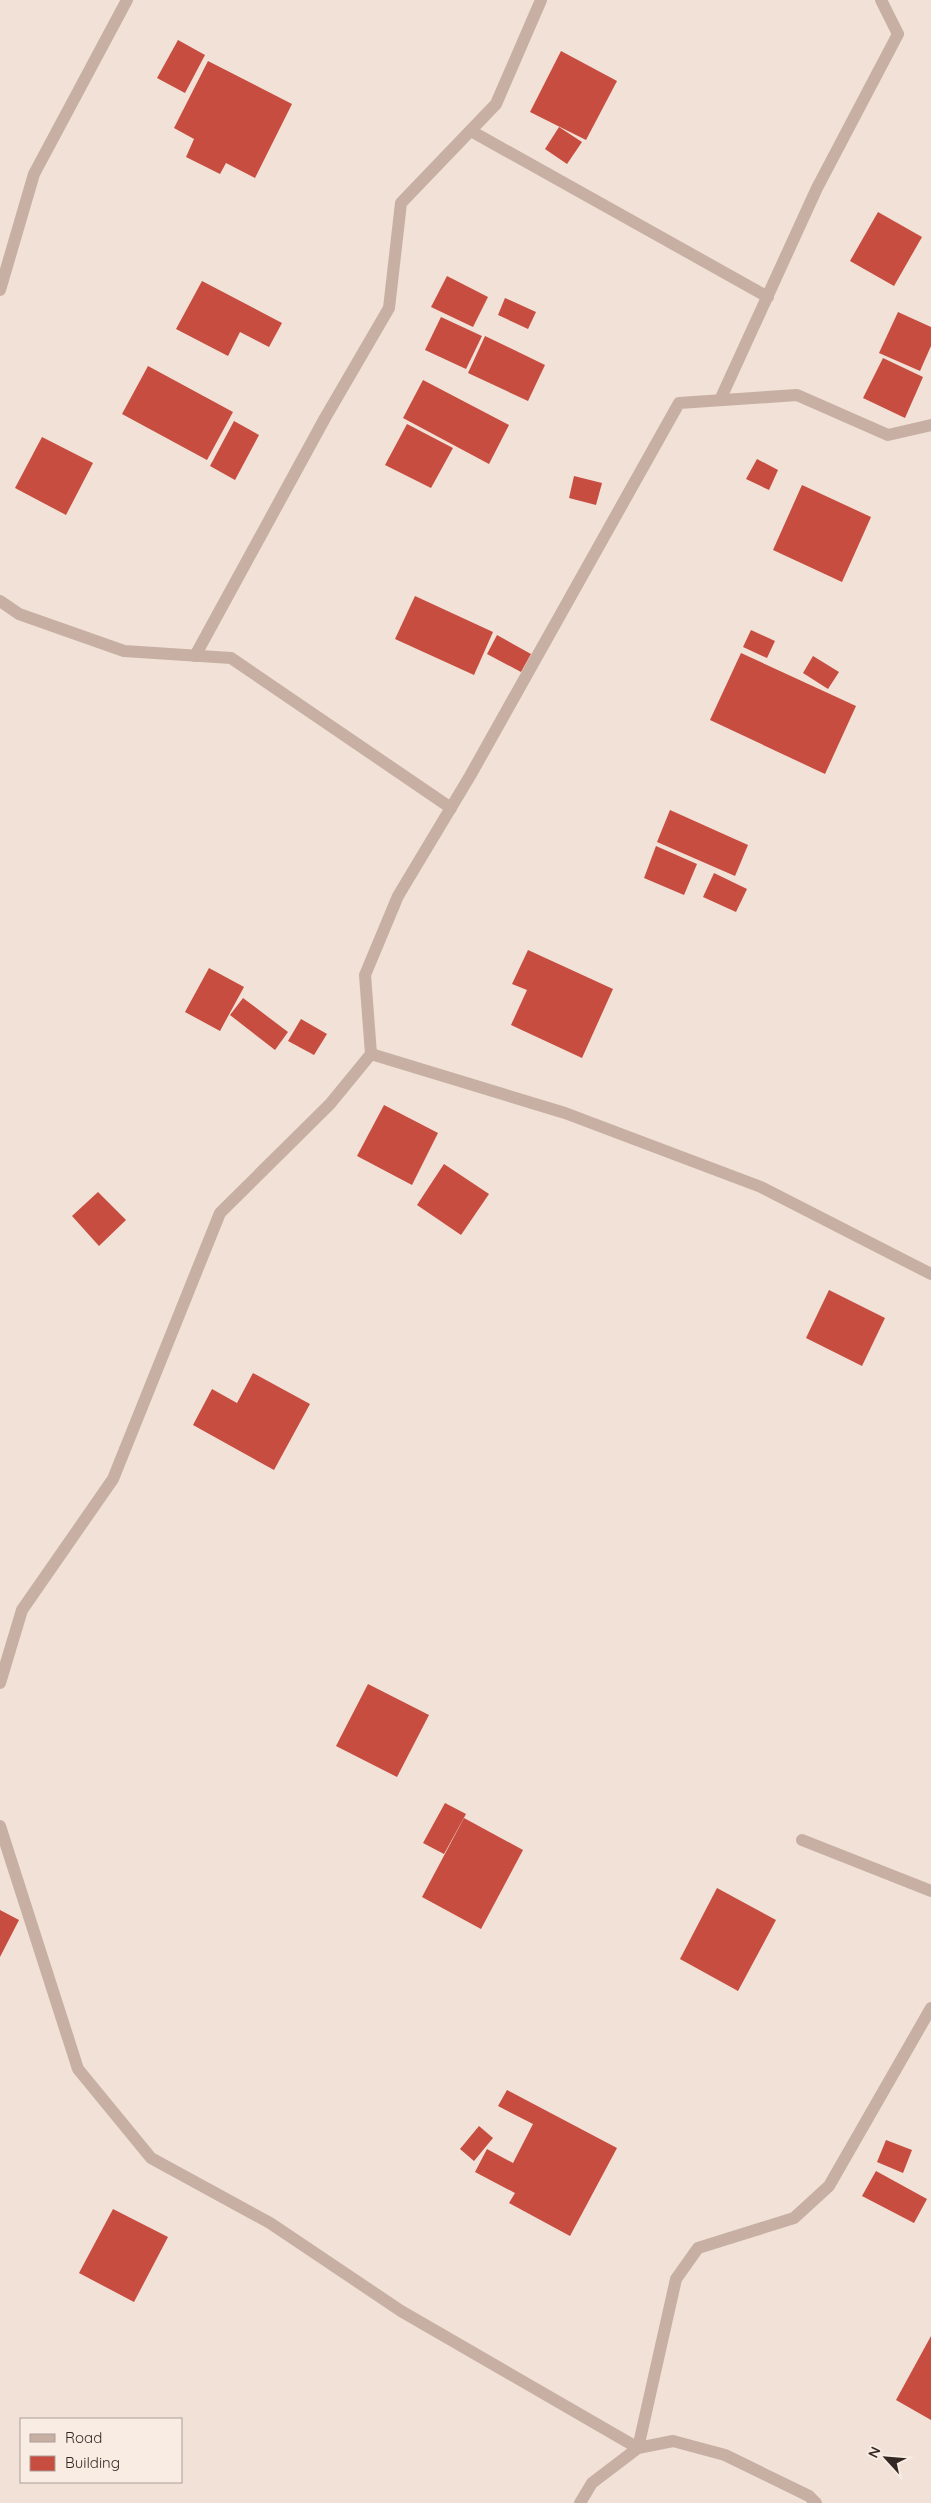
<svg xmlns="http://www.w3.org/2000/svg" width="931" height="2503" font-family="Quicksand,sans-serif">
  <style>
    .building { fill: #c64d40 }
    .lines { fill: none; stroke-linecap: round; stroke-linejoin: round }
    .minor { stroke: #c8afa4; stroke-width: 12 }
  </style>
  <rect width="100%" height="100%" fill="#f1e1d7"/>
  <g class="building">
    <polygon points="178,40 205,55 185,93 157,78"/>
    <polygon points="561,51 617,81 586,140 530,112"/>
    <polygon points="208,61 292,104 255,178 226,163 220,174 186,157 194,139 174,128"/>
    <polygon points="559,127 582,142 567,164 545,149"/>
    <polygon points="878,212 922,237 894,286 850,261"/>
    <polygon points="447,276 488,297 473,327 431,307"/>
    <polygon points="202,281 282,323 269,347 240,332 228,356 176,329"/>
    <polygon points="505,298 536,312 528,329 498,315"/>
    <polygon points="898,312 931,327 931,346 920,371 879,353"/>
    <polygon points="441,317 482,336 466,369 425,350"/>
    <polygon points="485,336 545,365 528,401 468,373"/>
    <polygon points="883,358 923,377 905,418 863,398"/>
    <polygon points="148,366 233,412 207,460 122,414"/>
    <polygon points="423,380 509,425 489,464 403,418"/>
    <polygon points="234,421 259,435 235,480 210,466"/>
    <polygon points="407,424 453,448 431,488 385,465"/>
    <polygon points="42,437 93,463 66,515 15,488"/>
    <polygon points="757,459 778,470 769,490 746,479"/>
    <polygon points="574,476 602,483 596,505 569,498"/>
    <polygon points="802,485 871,517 842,582 773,550"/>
    <polygon points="415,596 493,632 474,675 395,639"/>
    <polygon points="751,630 775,641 767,658 743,647"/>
    <polygon points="497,635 531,654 521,672 487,654"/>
    <polygon points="741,653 856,706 825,774 710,720"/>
    <polygon points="813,656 839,672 828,689 803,673"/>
    <polygon points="670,810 748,845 735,876 657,842"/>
    <polygon points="656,846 697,864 684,895 644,878"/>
    <polygon points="714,873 747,889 736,912 703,897"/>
    <polygon points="528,950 613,989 582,1058 511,1025 527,990 512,984"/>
    <polygon points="209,968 244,987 220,1031 185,1012"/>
    <polygon points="243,998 288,1032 275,1050 230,1015"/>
    <polygon points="301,1019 327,1034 314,1055 288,1041"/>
    <polygon points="384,1105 438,1133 412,1185 357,1156"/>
    <polygon points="444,1164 489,1194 461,1235 417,1205"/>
    <polygon points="98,1192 126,1220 99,1246 72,1216"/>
    <polygon points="829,1290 885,1318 862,1366 806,1338"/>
    <polygon points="253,1373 310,1404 274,1470 193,1425 212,1389 237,1403"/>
    <polygon points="368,1684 429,1715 397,1777 336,1746"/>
    <polygon points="445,1803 466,1814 444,1854 423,1843"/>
    <polygon points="464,1818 523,1850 481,1929 422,1897"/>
    <polygon points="717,1888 776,1920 738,1991 680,1959"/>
    <polygon points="0,1910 19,1920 0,1957"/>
    <polygon points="507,2090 617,2148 570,2236 509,2203 515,2193 475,2172 487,2149 513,2163 533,2124 498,2106"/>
    <polygon points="479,2126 493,2138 474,2161 460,2149"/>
    <polygon points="886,2140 912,2150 903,2173 877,2162"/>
    <polygon points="876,2171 927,2199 914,2223 862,2196"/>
    <polygon points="113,2209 168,2237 134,2302 79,2273"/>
    <polygon points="931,2336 931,2420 896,2400"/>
  </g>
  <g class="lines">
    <g class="minor">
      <polyline points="471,131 768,297"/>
      <polyline points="0,290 34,174 127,0"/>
      <polyline points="720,400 817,188 898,34 881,0"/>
      <polyline points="0,601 19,614 124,651 231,658 451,808"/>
      <polyline points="195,656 325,418 389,308 401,203 496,104 541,0"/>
      <polyline points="371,1054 565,1113 761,1187 931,1274"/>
      <polyline points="0,1683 22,1610 113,1479 220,1213 330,1104 371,1054 365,975 398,896 470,776 679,403 797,395 888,435 931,425"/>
      <polyline points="0,1826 78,2069 151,2158 270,2223 401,2311 638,2448 676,2279 698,2248 794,2218 829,2186 931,2008"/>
      <polyline points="802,1840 931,1891"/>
      <polyline points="580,2503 592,2483 638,2448 673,2441 725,2455 809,2496 816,2503"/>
    </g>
  </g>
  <rect x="20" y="2418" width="162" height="65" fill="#f9ece3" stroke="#aa9e97"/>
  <rect x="30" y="2434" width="25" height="8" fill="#c8afa4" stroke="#aa9e97"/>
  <text x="65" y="2443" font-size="15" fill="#342825">Road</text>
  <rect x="30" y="2456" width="25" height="15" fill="#c64d40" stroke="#aa9e97"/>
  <text x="65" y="2468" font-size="15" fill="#342825">Building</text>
  <g transform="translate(886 2458) rotate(296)" stroke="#f9ece3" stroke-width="4" paint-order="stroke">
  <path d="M0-4L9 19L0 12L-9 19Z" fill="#342825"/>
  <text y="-8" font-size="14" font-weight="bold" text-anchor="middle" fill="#342825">N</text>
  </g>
</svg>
